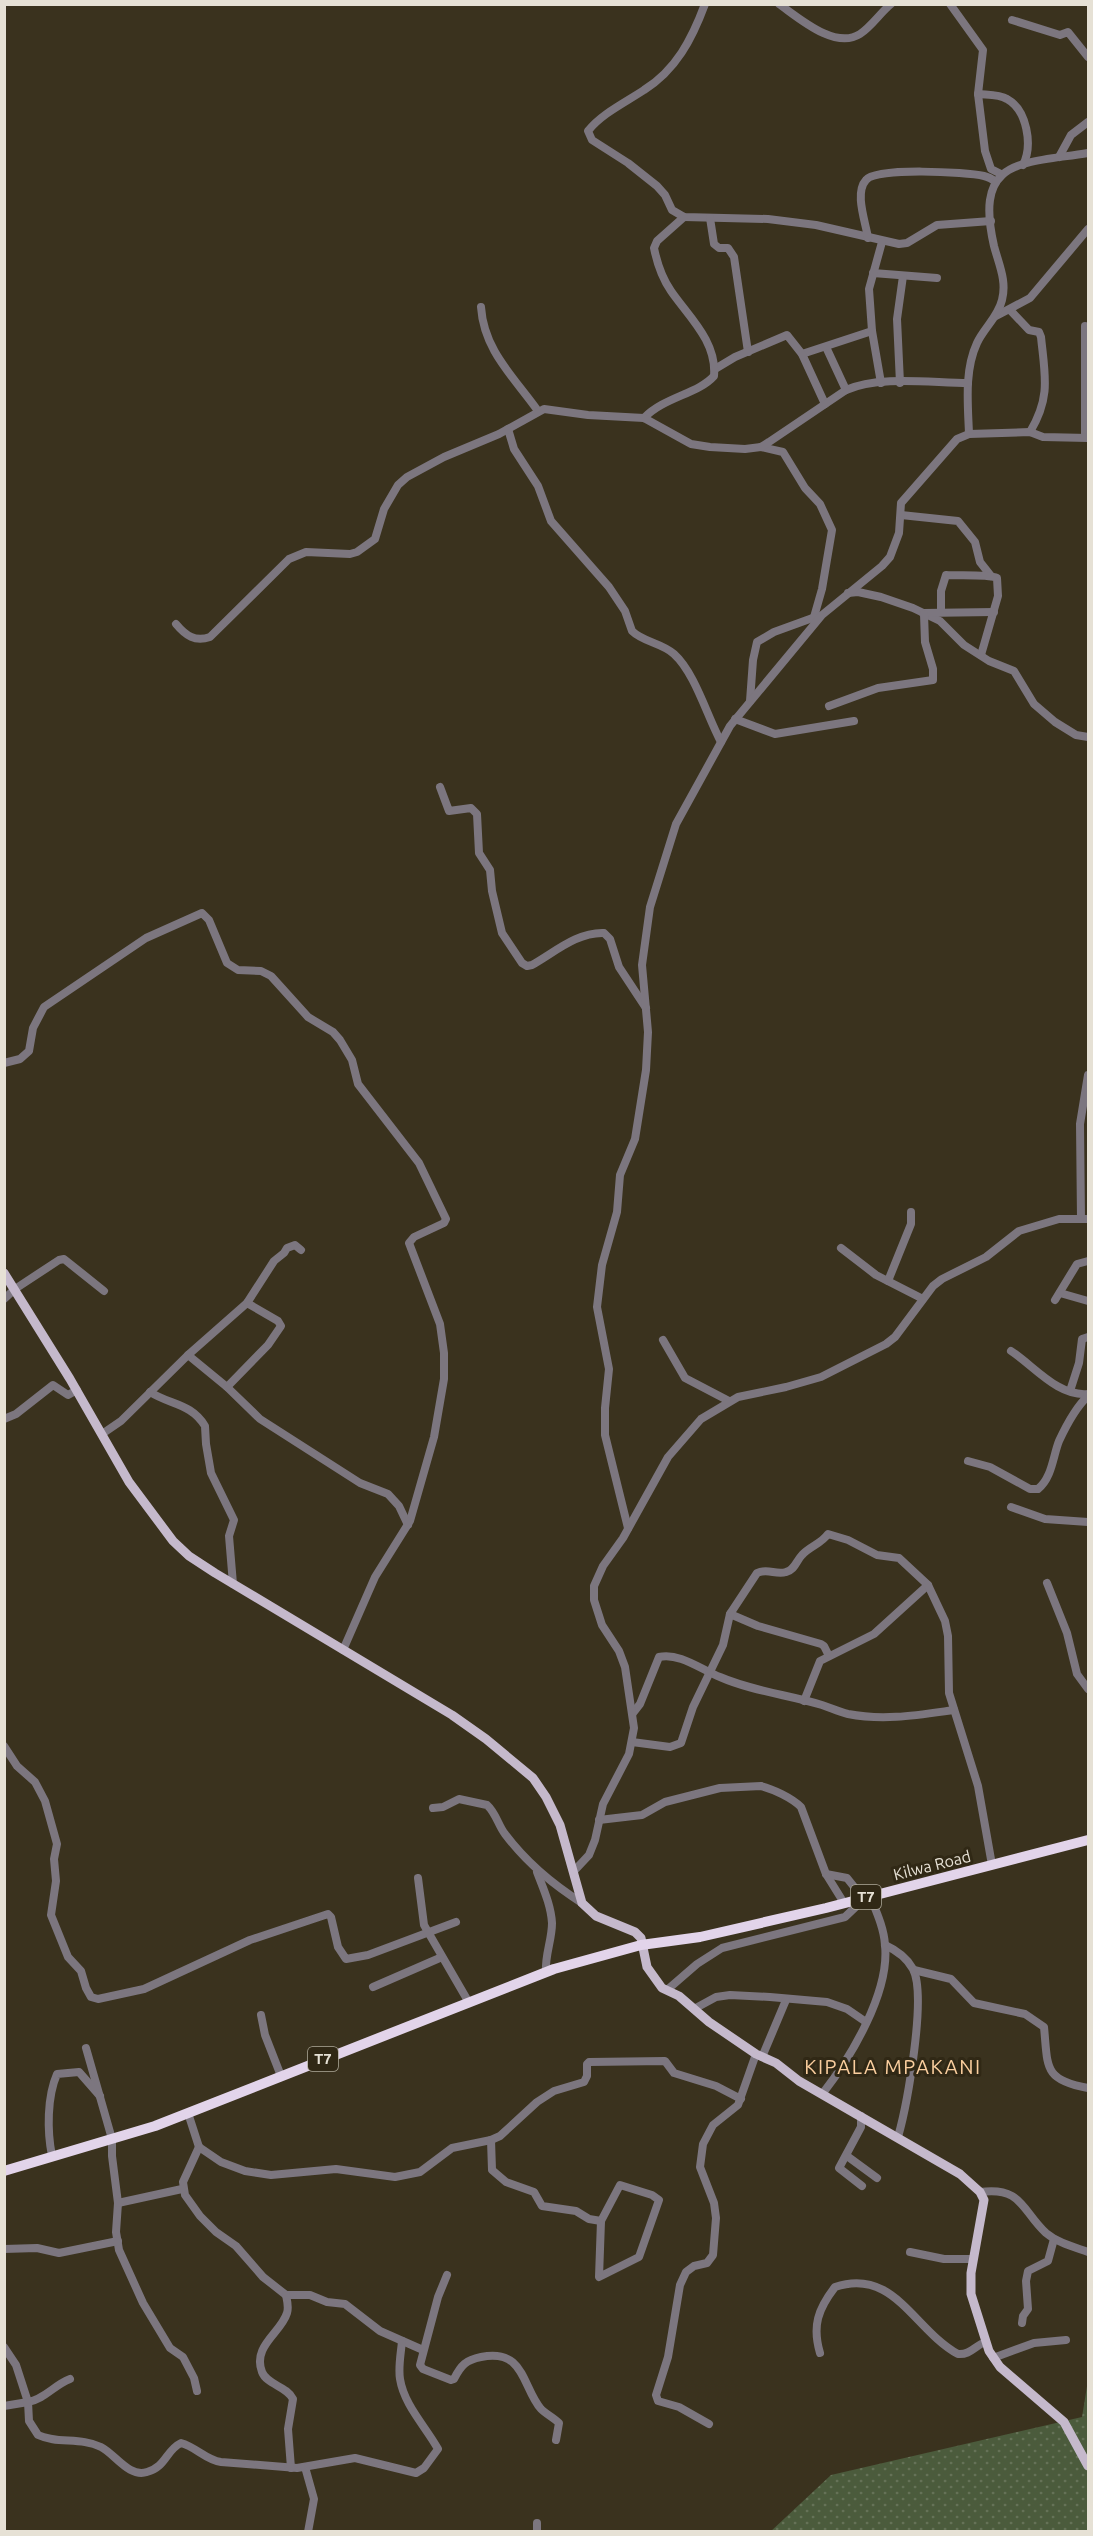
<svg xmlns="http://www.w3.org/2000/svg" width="1093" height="2536" font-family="Ubuntu,sans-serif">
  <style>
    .grass { fill: url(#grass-dots) }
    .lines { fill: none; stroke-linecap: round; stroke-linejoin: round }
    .minor { stroke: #7c767f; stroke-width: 8 }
    .major { stroke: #c5b9cc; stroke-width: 9 }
    .highway { stroke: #e2d4ea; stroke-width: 10 }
    .labels { text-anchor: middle; stroke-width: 6; stroke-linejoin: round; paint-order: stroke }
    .shield { fill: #302815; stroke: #afaa9b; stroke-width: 1.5 }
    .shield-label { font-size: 15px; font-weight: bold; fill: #e6e1d5 }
    .street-label { font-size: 16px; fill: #e6e1d5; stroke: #302815 }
    .quarter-label { font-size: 20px; letter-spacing: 1.5px; fill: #face9e; stroke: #302815 }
  </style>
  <defs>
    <pattern id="grass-dots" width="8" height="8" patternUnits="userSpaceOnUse" patternTransform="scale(1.5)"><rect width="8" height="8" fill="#4b5b3c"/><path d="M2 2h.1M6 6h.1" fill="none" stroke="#657257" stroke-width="1.8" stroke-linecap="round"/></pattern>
  </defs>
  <rect width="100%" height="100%" fill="#3a321e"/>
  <polygon class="grass" points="1088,2380 1088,2531 770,2532 831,2475 1082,2417"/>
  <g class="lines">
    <g class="minor">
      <path d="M705 4C692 39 676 70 644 90 626 102 601 114 588 131L592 140 628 163 657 186 665 195 672 210 684 217 768 219 816 225 899 244 907 243 937 225 991 221"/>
      <path d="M779 4C799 18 835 50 860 34 872 26 880 13 891 4"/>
      <polyline points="950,4 983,50 978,94 985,151 991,169 1001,174"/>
      <polyline points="1012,20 1060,35 1068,32 1088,57"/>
      <path d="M978 94C987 95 999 94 1007 99 1027 110 1033 145 1023 165"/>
      <polyline points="1059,157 1071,135 1088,122"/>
      <polyline points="710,218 714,244 719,248 728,248 734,257 748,352"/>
      <path d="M868 238C866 223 854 193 866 180 876 167 966 172 984 176 989 177 992 179 996 182"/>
      <polyline points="873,273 937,278"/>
      <path d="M481 307C484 351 514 377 538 411"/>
      <path d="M1010 310 1029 330 1039 332 1041 337C1045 376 1051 397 1030 432"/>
      <polyline points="996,316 1030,298 1088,229"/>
      <polyline points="826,347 846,390"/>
      <polyline points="802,354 872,331"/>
      <polyline points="715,369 735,357 787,335 802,354 825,404"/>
      <polyline points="881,383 872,331 869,289 882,242"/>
      <polyline points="900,383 897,319 903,276"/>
      <path d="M644 418C664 397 698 394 714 376 717 341 688 316 671 291 662 278 657 263 654 248L657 241 684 217"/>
      <path d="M508 429 514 449 538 486 551 521 609 587 625 611 632 631C643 642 662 643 674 654 695 673 707 716 721 742"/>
      <path d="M969 434C968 405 964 371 977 343 984 328 998 317 1002 300 1007 281 999 265 994 246 974 158 1020 164 1088 153"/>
      <polyline points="1085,437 1085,326"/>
      <polyline points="761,447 783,452 805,488 820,504 832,530 822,589 814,617"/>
      <polyline points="901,515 958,521 975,542 980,562 991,576"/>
      <polyline points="848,593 858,592 881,597 913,608 940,621 964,645 989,661 1014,671 1034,704 1055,722 1076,735 1088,737"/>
      <path d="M941 612V591L946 575C959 576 988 574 997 578L998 596 981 655"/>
      <polyline points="923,613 994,612"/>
      <path d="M176 624C186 636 195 642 210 637L289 559 306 552 350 554 357 552 375 539 384 509 398 485 407 477 444 457 499 434 544 409 588 415 644 418 691 444 710 447 745 449 761 447 769 442 846 390C879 375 932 383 968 383"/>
      <polyline points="750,701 753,660 757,642 774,632 818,616"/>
      <polyline points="829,706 878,688 933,680 933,669 925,642 924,614"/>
      <polyline points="735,719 775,734 854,721"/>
      <path d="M440 787 449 811 471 808 477 814 479 853 490 870 492 891 502 933 522 963 527 966 532 965C555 952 577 932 604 933L610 939 619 967 646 1008"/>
      <polyline points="4,1063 20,1059 29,1051 33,1028 44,1007 146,938 202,913 209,920 227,963 238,970 261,971 271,976 308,1017 333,1032 340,1040 352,1060 358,1084 419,1163 446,1219 444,1223 414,1237 409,1243 440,1324 444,1353 444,1379 434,1437 410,1521 375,1577 343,1650"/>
      <polyline points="1081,1219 1080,1124 1088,1075"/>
      <polyline points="841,1248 876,1275 923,1299"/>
      <polyline points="888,1281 911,1224 911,1212"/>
      <polyline points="1060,1293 1088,1301"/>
      <polyline points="4,1299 15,1289 59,1260 64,1259 104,1291"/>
      <polyline points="1055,1300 1077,1264 1088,1261"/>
      <polyline points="663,1340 685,1378 729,1401"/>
      <path d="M1011 1351C1034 1366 1058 1397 1088 1394"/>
      <polyline points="188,1355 227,1387 260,1419 360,1483 388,1494 399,1506 408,1525"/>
      <polyline points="227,1387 268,1345 281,1326 278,1321 247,1303"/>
      <polyline points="1070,1391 1079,1363 1082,1339 1088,1337"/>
      <path d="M150 1392C170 1405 191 1403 205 1426L206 1444 211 1473 234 1520 229 1536 233 1584"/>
      <polyline points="4,1419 16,1414 53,1385 68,1395 77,1390"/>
      <polyline points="102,1434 121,1421 188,1355 247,1303 274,1261 284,1253 287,1248 295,1245 301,1250"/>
      <path d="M968 1461 990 1467 1030 1489H1038C1052 1478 1053 1456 1059 1441 1066 1426 1076 1407 1088 1396"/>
      <polyline points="1011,1507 1045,1519 1088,1522"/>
      <polyline points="628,1528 605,1435 605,1408 609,1369 597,1307 602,1265 617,1212 620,1175 635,1139 646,1070 648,1032 642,965 650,907 676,824 730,726 822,615 882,566 890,557 899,533 901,503 957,439 969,434 1030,432 1043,437 1088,438"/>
      <polyline points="1047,1583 1067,1633 1077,1674 1088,1689"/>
      <polyline points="730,1614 758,1626 821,1644 824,1646 829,1656"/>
      <polyline points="804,1701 820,1661 874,1634 928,1585"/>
      <path d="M633 1713 640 1704 659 1657C679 1652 702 1670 720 1677 752 1691 789 1695 822 1705 831 1708 839 1712 848 1714 884 1721 918 1715 954 1710"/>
      <path d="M632 1742 670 1747 681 1743 693 1707 723 1645 730 1614 757 1573C767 1568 776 1575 786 1572 795 1570 796 1561 802 1555 810 1546 821 1544 828 1534L848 1540 877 1555 899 1558 928 1585 945 1621 948 1636 949 1693 978 1786 992 1865"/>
      <polyline points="4,1746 17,1766 35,1782 45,1801 57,1844 54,1859 56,1881 51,1915 68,1957 81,1971 86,1988 91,1997 98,1999 144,1989 250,1940 328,1914 331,1917 338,1947 346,1959 368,1955 456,1922"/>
      <path d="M433 1808 443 1807 459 1799 487 1805C496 1813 498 1825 505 1834 526 1862 552 1884 582 1903"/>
      <path d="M599 1820 642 1815 665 1802 720 1788 761 1786C773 1789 792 1798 801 1807L826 1874 844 1903"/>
      <polyline points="574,1871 589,1855 595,1840 603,1804 629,1754 634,1728 625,1667 619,1651 602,1625 594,1600 594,1586 603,1566 623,1538 668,1457 701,1419 738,1397 786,1387 821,1377 886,1344 895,1337 933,1286 942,1279 986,1257 1019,1231 1059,1219 1088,1219"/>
      <path d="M537 1872C543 1888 551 1905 552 1923 552 1940 545 1954 546 1971"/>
      <polyline points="418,1878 424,1925 468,2001"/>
      <path d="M885 1945C896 1950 907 1958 913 1969 927 1996 907 2105 898 2137"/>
      <path d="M914 1970 951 1979 974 2003 1025 2014 1044 2027C1048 2067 1043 2080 1088 2088"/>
      <polyline points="373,1987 442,1957"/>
      <polyline points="667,1990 697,1964 722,1948 845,1917 866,1897 855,1888 847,1878 826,1874"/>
      <polyline points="694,2009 716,1997 730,1995 770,1997 827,2002 847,2009 866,2022"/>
      <polyline points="261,2015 265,2035 281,2076"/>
      <polyline points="86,2048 112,2139 112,2156 118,2203 116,2232 119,2250 143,2303 170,2348 183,2357 194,2378 197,2391"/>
      <polyline points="762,2057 786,2000"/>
      <path d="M823 2093C851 2057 890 1992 885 1945 884 1928 876 1911 870 1896"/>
      <polyline points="188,2113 199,2147 221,2162 245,2171 271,2175 336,2169 395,2177 420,2172 452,2148 491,2140 500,2136 537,2102 554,2091 584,2082 587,2076 587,2064 589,2062 665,2061 674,2073 716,2086 741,2099"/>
      <polyline points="861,2116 861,2127 839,2168 862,2186"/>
      <polyline points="491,2140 492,2170 506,2182 534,2192 542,2206 576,2211 589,2219 601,2221"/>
      <polyline points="199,2147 183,2182 185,2195 200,2216 216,2232 236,2246 263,2277 286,2295 310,2295 327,2302 345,2304 380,2331 423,2350"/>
      <path d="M52 2156C47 2131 47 2097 57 2074L79 2072 100 2096"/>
      <polyline points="847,2156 877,2178"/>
      <polygon points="620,2185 652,2195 659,2200 639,2257 599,2277 601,2221"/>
      <path d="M980 2192C1022 2186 1022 2211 1046 2233 1058 2243 1074 2247 1088 2252"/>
      <polyline points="118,2203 182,2189"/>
      <polyline points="4,2249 37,2248 59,2253 118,2241"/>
      <polyline points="910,2252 944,2259 973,2259"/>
      <path d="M447 2275 438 2297 420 2365 423 2369 451 2380 454 2379C461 2365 466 2360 481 2357 525 2348 522 2387 541 2409 546 2414 554 2418 559 2423L556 2440"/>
      <path d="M286 2295C287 2300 289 2307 287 2313 281 2333 252 2346 262 2372 267 2385 287 2386 293 2399L288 2429 291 2468"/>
      <polyline points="1022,2323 1023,2316 1028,2309 1026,2281 1028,2271 1048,2261 1054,2239"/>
      <path d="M4 2347 16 2365 28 2402C45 2399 54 2385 70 2379"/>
      <path d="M820 2353C812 2326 818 2309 835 2287 894 2267 914 2330 958 2354 971 2355 975 2345 986 2342"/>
      <polyline points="993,2358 1034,2343 1066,2340"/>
      <path d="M4 2406 28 2402 29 2421 38 2435C57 2444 81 2437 101 2447 115 2454 129 2478 147 2472 166 2467 166 2450 181 2443 196 2447 206 2460 221 2462L297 2468 355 2458 416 2473 424 2468 438 2449C426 2427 404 2405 400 2379 398 2367 401 2353 402 2341"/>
      <polyline points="709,2424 679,2407 658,2401 656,2395 668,2357 680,2285 686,2272 694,2266 707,2263 713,2255 716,2218 714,2203 700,2167 703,2144 713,2125 738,2105 756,2054"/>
      <polyline points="305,2467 314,2499 308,2532"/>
      <polyline points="537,2523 537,2532"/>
    </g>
    <polyline class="major" points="4,1273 70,1379 129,1482 173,1541 189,1556 215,1573 452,1715 486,1739 533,1778 546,1797 560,1825 582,1903 596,1916 635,1932 641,1938 647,1967 662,1988 679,1996 709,2022 756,2054 776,2063 799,2081 960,2174 980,2192 984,2200 971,2273 971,2294 989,2351 1000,2367 1064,2422 1088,2466"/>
    <polyline class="highway" points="4,2171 155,2126 554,1969 641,1945 700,1937 826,1908 1088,1840"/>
  </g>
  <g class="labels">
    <g class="shield">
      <rect x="851" y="1885" width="30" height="24" rx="4.5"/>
      <rect x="308" y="2047" width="30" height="24" rx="4.5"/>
    </g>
    <g class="shield-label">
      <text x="866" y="1902">T7</text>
      <text x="323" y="2064">T7</text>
    </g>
    <g class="street-label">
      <text transform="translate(932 1865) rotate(-14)" y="6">Kilwa Road</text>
    </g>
    <g class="quarter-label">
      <text x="893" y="2074">KIPALA MPAKANI</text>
    </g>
  </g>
  <rect width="1093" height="2536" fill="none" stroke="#e6e1d5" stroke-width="12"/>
</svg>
